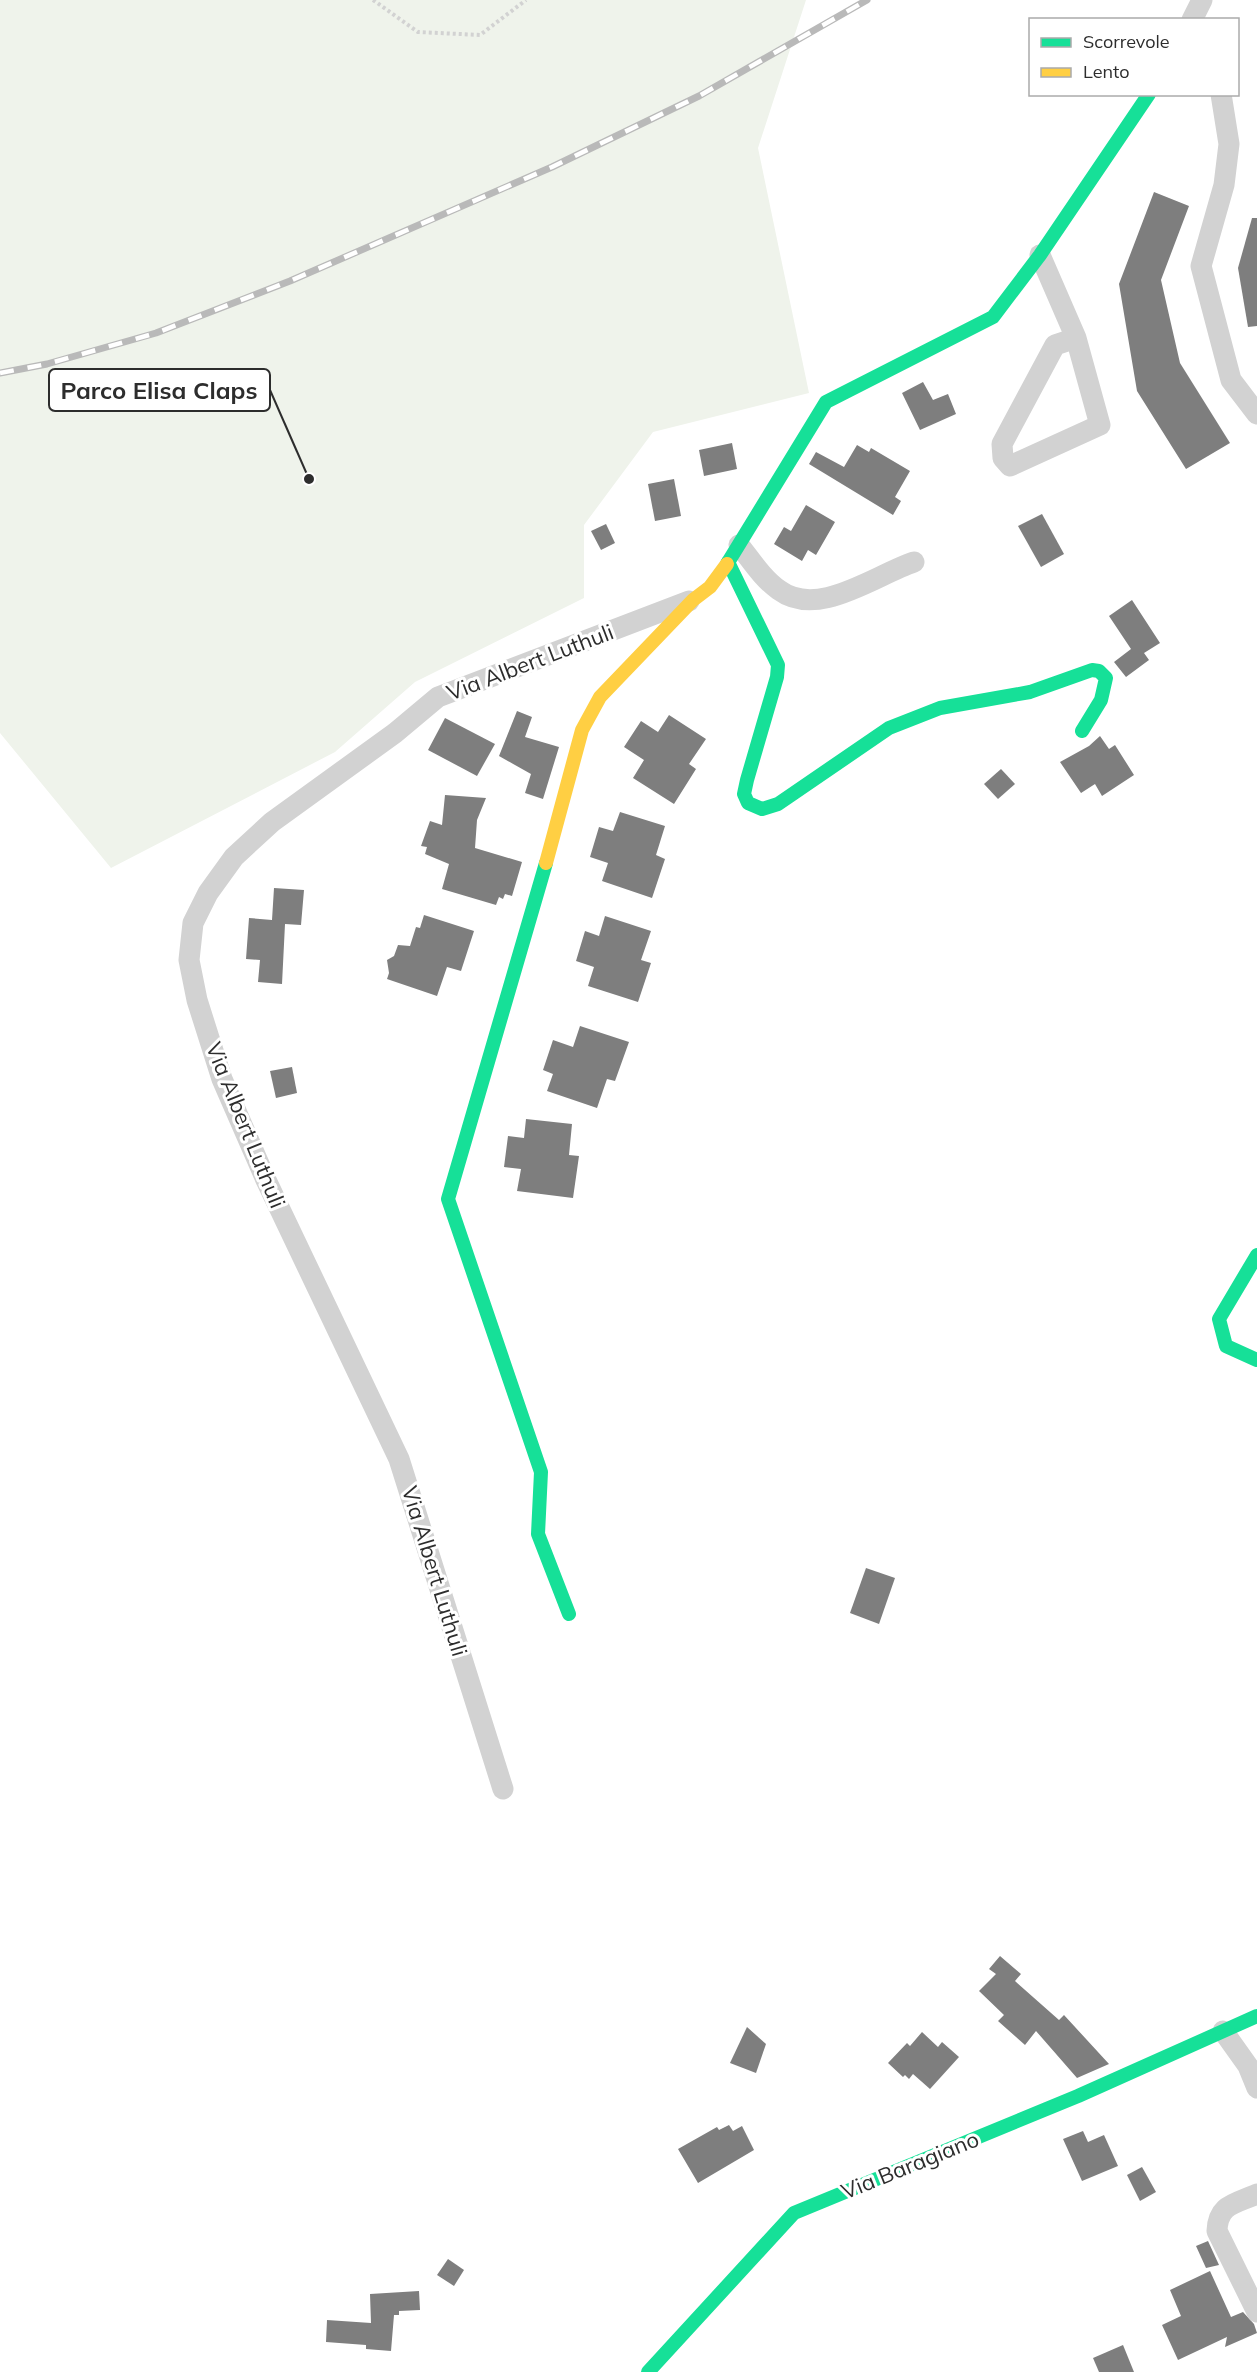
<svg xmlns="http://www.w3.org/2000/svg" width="1257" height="2372" font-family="Mulish,sans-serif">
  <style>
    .green { fill: #eff3eb }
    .building { fill: #7e7e7e }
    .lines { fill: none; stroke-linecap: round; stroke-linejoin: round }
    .path { stroke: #d2d2d2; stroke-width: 4; stroke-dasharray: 3 3; stroke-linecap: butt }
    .street { stroke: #d2d2d2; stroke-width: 21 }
    .fast { stroke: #16e098; stroke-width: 14 }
    .slow { stroke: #ffcf43; stroke-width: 14 }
    .rail-casing { stroke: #b9b9b9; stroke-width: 7 }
    .rail { stroke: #fff; stroke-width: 4.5; stroke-dasharray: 14; stroke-linecap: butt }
    .labels { text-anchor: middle; stroke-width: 6; stroke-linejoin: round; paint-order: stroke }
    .street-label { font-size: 22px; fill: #2d2d2d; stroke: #fff }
    .leader { fill: none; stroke: #2d2d2d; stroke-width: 2 }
    .callout-dot { fill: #2d2d2d; stroke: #fff; stroke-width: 2 }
    .callout { fill: #fff; stroke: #2d2d2d; stroke-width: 2 }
    .callout-label { font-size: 24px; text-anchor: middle; font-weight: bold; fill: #2d2d2d }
  </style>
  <rect width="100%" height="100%" fill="#fff"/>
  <polygon class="green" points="0,0 806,0 758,148 809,393 653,432 584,525 584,598 415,682 335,752 111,868 0,733"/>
  <g class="building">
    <polygon points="1154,192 1189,206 1161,280 1180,363 1230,443 1186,469 1137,391 1119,284"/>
    <polygon points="1252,218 1257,218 1257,326 1248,327 1238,268"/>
    <polygon points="923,382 933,400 948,394 956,414 920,430 902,393"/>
    <polygon points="732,443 737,469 704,476 699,450"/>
    <polygon points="857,445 869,452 871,448 910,471 895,497 901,501 893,515 809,464 816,452 844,467"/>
    <polygon points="674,479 681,516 655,521 648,484"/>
    <polygon points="806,505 835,522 816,555 808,550 802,561 774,544 784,527 791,531"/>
    <polygon points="1042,514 1064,554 1041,567 1018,526"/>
    <polygon points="606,524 615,543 601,550 591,531"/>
    <polygon points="1132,600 1160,643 1144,653 1149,660 1126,677 1114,662 1131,649 1109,616"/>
    <polygon points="517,711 532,717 525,737 559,747 543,799 525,793 531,774 499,756"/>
    <polygon points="669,715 706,739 689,764 696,769 674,804 633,778 644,760 624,747 641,721 658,732"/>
    <polygon points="445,718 495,744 477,776 428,750"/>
    <polygon points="1100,736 1109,749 1115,745 1134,775 1102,796 1095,784 1081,793 1060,762 1089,746"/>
    <polygon points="1001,769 1015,784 998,799 984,784"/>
    <polygon points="445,795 486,798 477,820 475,848 522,862 512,896 505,894 503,899 499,897 496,905 442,889 449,864 425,854 427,847 421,846 430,821 442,825"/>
    <polygon points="620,812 665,826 656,855 665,859 652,898 602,881 608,863 590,857 599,827 613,831"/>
    <polygon points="274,888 304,890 301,925 285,924 282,984 258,982 260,960 246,959 249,918 272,920"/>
    <polygon points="424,915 474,931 461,971 447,967 437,996 387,979 389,973 387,960 394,956 398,945 410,946 416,927 420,928"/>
    <polygon points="605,916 651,931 641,960 651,963 638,1002 588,986 594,967 576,961 585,931 599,936"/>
    <polygon points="580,1026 629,1042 615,1081 607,1079 597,1108 547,1091 553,1074 543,1070 553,1040 573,1047"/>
    <polygon points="292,1067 297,1093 276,1098 270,1071"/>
    <polygon points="526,1119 572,1124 569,1155 579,1156 573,1198 517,1191 521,1169 504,1167 508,1136 524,1138"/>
    <polygon points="866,1568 895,1578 879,1624 850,1613"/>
    <polygon points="1000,1956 1021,1974 1015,1981 1059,2020 1064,2015 1109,2064 1077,2078 1036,2031 1025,2045 998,2021 1004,2015 979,1991 996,1974 989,1969"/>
    <polygon points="747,2027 766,2044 756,2073 730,2063"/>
    <polygon points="922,2032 938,2047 942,2042 959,2057 930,2089 913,2074 909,2079 905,2075 903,2077 888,2063 907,2043 910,2046"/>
    <polygon points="729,2125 733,2131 742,2126 754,2150 698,2183 678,2149 717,2127 719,2130"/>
    <polygon points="1083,2131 1088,2142 1104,2135 1118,2166 1082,2181 1063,2139"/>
    <polygon points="1142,2167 1156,2192 1140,2201 1127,2175"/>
    <polygon points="1208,2241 1219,2265 1206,2268 1196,2246"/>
    <polygon points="448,2259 464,2270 454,2286 437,2275"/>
    <polygon points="1210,2271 1231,2317 1243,2312 1254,2324 1257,2333 1225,2347 1227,2337 1178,2360 1162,2325 1181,2316 1170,2290"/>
    <polygon points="419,2291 420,2310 399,2311 399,2315 394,2315 391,2351 366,2349 366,2345 326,2342 327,2320 371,2323 370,2294"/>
    <polygon points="1123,2345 1134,2372 1099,2372 1093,2358"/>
  </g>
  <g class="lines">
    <polyline class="path" points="373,0 418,32 480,35 526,0"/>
    <g class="street">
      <polyline points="1192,20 1202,0"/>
      <polyline points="1221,94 1229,144 1224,185 1201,266 1231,380 1257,414"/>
      <polyline points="1040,255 1076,338 1100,425 1010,466 1003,458 1002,444 1055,345 1076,338"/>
      <path d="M739 545C751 560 763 579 779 590 818 619 875 575 914 562"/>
      <polyline points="503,1789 399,1459 266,1180 222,1079 197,1000 189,960 193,923 208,893 234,857 272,822 395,733 438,697 689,601"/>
      <polyline points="1223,2031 1248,2066 1257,2088"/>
      <path d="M1257 2194C1235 2204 1218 2204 1217 2231L1257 2312"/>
    </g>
    <g class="fast">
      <polyline points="728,562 778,665 777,677 747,780 744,794 748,803 762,809 778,804 889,728 940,708 1030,692 1092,670 1099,671 1106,678 1101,700 1082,731"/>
      <polyline points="727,564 826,402 993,317 1040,255 1149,94"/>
      <polyline points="546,863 448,1199 541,1472 538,1534 569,1614"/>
      <polyline points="1257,1255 1219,1319 1226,1346 1257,1360"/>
      <polyline points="648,2372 794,2213 1078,2096 1257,2016"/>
    </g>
    <polyline class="slow" points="546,863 582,730 600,697 693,600 710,587 727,564"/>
    <g class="rail-casing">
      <polyline id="rail" points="0,373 47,364 156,333 290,281 552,167 699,96 867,0"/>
    </g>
    <use href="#rail" class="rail"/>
  </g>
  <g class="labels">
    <g class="street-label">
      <text transform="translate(530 662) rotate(-21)" y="8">Via Albert Luthuli</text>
      <text transform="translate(246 1125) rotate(68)" y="8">Via Albert Luthuli</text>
      <text transform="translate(435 1571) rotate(73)" y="8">Via Albert Luthuli</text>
      <text transform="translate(910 2165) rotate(-22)" y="8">Via Baragiano</text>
    </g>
  </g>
  <path class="leader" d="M309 479L270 390"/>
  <circle class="callout-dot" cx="309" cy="479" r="6"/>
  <rect class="callout" x="49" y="369" width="221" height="42" rx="6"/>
  <g class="callout-label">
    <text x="159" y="399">Parco Elisa Claps</text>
  </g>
  <rect x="1029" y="18" width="210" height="78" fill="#ffffff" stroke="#ababab" stroke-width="1.5"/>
  <rect x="1041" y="38" width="30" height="9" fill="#16e098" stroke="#ababab" stroke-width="1.5"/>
  <text x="1083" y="48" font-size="18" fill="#2d2d2d">Scorrevole</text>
  <rect x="1041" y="68" width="30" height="9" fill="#ffcf43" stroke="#ababab" stroke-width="1.5"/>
  <text x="1083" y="78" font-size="18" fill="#2d2d2d">Lento</text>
</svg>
